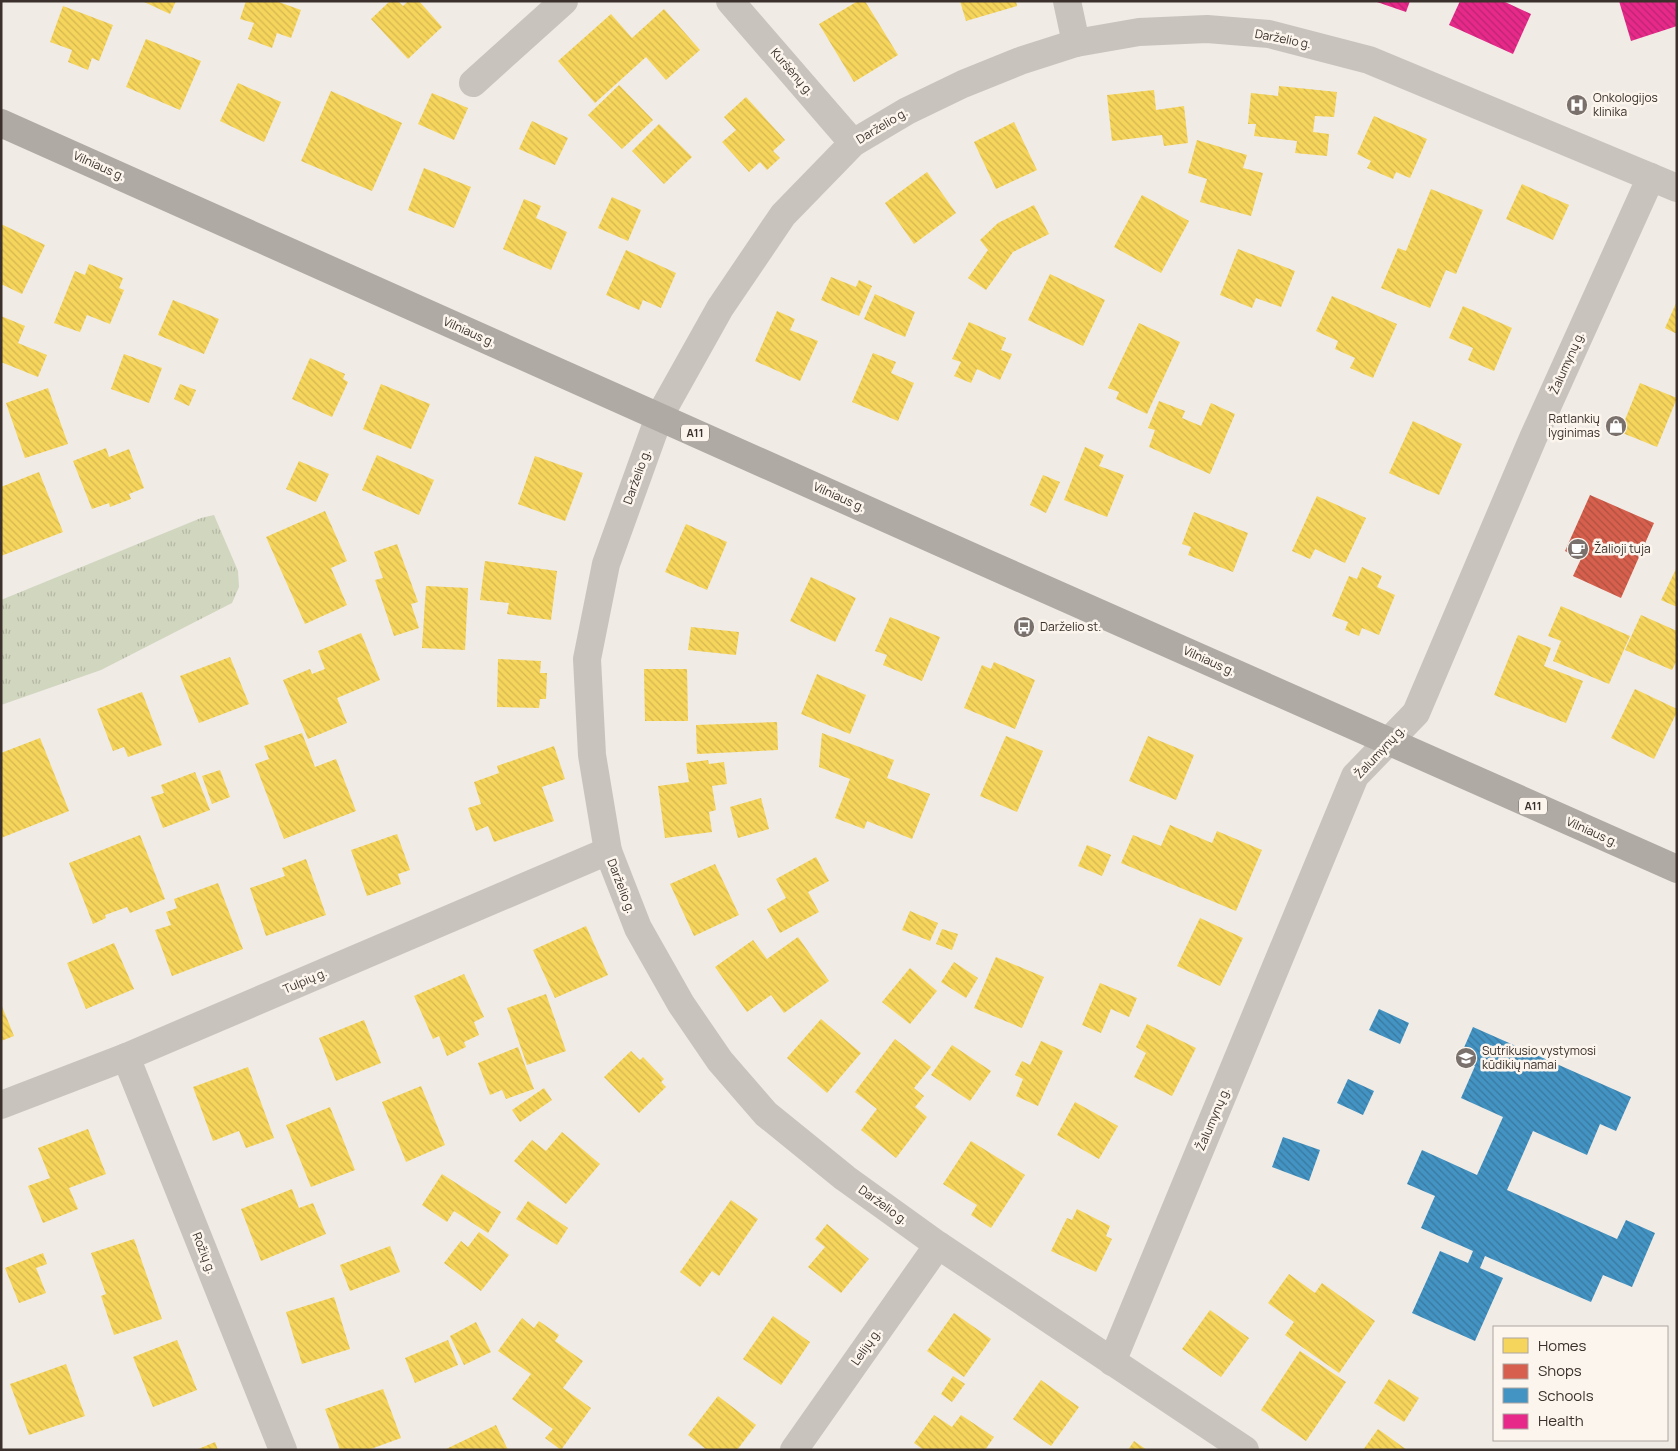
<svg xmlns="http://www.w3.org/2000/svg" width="1678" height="1451" font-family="Manrope,sans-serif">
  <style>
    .grass { fill: url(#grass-tufts) }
    .homes { fill: url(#homes-back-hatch) }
    .shops { fill: url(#shops-back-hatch) }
    .schools { fill: url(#schools-back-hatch) }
    .health { fill: url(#health-back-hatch) }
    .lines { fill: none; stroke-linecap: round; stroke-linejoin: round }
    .minor { stroke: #c9c3be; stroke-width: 28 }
    .highway { stroke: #afaaa4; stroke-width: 28 }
    .labels { text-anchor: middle; stroke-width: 5; stroke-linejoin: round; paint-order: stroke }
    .shield { fill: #fbf5ee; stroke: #756b66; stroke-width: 1 }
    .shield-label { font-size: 11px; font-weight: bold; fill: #3b302b }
    .street-label { font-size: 12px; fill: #3b302b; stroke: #fbf5ee }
    .poi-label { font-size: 12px; fill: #3b302b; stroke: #fbf5ee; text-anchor: start }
  </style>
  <defs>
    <pattern id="grass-tufts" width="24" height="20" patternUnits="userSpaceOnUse" patternTransform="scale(1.25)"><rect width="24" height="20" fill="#d1d6bf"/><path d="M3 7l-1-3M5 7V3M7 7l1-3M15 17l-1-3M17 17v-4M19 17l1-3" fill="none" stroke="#b4b8a4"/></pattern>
    <pattern id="homes-back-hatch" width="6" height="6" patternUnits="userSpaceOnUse" patternTransform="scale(1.25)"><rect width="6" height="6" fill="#f6d55c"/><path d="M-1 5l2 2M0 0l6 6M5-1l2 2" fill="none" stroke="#d4b750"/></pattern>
    <pattern id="shops-back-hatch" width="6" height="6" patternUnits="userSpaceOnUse" patternTransform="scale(1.25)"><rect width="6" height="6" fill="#d6604d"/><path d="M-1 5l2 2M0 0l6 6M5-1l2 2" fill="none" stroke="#af5040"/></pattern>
    <pattern id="schools-back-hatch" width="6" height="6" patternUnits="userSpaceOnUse" patternTransform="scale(1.25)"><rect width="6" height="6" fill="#4393c3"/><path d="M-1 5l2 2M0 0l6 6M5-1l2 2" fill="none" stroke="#39789f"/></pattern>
    <pattern id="health-back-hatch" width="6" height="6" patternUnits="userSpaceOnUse" patternTransform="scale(1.25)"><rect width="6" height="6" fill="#e7298a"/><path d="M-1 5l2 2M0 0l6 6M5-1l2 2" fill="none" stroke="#bc2471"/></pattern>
  </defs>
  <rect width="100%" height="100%" fill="#f0ebe5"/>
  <polygon class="grass" points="214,515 238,571 239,587 232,603 101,670 1,705 1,600 201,518"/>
  <g class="homes">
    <polygon points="142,1 176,1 170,14"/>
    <polygon points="246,1 276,1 301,10 291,38 277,33 272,48 248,39 254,23 240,19"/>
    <polygon points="390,1 398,1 403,6 408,1 419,1 442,27 408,59 371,19"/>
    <polygon points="858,1 865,1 898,55 854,82 819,24"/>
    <polygon points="960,1 1016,1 1017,6 966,21"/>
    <polygon points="63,6 113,25 99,61 92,58 88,70 68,62 72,50 50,42"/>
    <polygon points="664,9 700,50 666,80 646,57 595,103 558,61 611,14 632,38"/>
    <polygon points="146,39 201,61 180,110 126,87"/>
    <polygon points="238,83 281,102 264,142 220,121"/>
    <polygon points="619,85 653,120 622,149 588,115"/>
    <polygon points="1279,86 1337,92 1334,117 1315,116 1313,132 1329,134 1327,156 1295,153 1297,141 1254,136 1256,124 1248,124 1251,93 1278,96"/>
    <polygon points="1154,90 1156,110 1184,106 1188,143 1164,146 1162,135 1112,141 1107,95"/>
    <polygon points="331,91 402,123 372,191 301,161"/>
    <polygon points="432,93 468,108 454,140 418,124"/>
    <polygon points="746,97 785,140 773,151 780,158 767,170 760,162 749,172 722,142 736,130 724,117"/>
    <polygon points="1374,116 1427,139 1410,178 1396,172 1393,179 1367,168 1371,161 1357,154"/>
    <polygon points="532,121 568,138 555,165 519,149"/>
    <polygon points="1014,122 1037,170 996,189 974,142"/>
    <polygon points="659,124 692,157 664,184 632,151"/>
    <polygon points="1197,140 1247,155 1243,168 1263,173 1251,216 1200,202 1207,179 1188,173"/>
    <polygon points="424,168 471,187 454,228 408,210"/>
    <polygon points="927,172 956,213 914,244 885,203"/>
    <polygon points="1522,184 1569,205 1553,240 1506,219"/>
    <polygon points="1431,189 1483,210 1456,274 1446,270 1430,308 1381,288 1398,248 1406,251"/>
    <polygon points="1142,195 1189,221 1161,273 1114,247"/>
    <polygon points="612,197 641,210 628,241 598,228"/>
    <polygon points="524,199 541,206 536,218 567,232 551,270 503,249"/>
    <polygon points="1034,205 1049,234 1013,252 986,290 968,278 988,250 980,240 998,223"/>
    <polygon points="1,224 45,245 22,294 1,284"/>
    <polygon points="1238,249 1295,271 1281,307 1256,298 1252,308 1220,295"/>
    <polygon points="626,250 676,273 661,308 643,300 639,310 606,295"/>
    <polygon points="89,264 123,278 119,288 124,290 110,324 87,315 80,332 54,323 75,271 85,275"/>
    <polygon points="1050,274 1105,300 1083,346 1028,320"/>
    <polygon points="831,277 856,287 859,280 872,286 859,316 821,300"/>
    <polygon points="875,294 915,312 905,337 864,319"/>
    <polygon points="1332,296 1397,324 1373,378 1350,368 1355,358 1335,349 1338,341 1316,331"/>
    <polygon points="173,300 219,319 204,354 158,335"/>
    <polygon points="1677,301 1677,334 1665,328"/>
    <polygon points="1463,306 1512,328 1494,371 1468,360 1473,348 1449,338"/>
    <polygon points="777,311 795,319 790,330 818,341 800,381 755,361"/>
    <polygon points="1,316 25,326 18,343 47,355 38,377 1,362"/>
    <polygon points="969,322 1006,338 1001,350 1012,354 1000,380 977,369 971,383 954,376 961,362 952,359"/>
    <polygon points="1139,323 1180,342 1147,414 1116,399 1119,392 1108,388"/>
    <polygon points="873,353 896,362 891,373 914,383 898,421 852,402"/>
    <polygon points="124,354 162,368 149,403 111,389"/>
    <polygon points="310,358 345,374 343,379 348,382 332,417 292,399"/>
    <polygon points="1640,383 1677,398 1657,447 1620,432"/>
    <polygon points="180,384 196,390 189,406 174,399"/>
    <polygon points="381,384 430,404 411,449 363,429"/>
    <polygon points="48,388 68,444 25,458 6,403"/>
    <polygon points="1159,401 1185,411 1182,418 1201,426 1211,403 1235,414 1210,474 1149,447 1155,430 1148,428"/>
    <polygon points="1413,421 1462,444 1439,495 1389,473"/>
    <polygon points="1085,447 1104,455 1099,466 1124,475 1107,517 1064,500"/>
    <polygon points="106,448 109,457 129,449 144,488 129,494 131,499 110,507 109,503 92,509 73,461"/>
    <polygon points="377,455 434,480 419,515 362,490"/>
    <polygon points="535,456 583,473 565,521 518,504"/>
    <polygon points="299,461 329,474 316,502 286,489"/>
    <polygon points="39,472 63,532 1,556 1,487"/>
    <polygon points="1043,475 1060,482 1046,513 1030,505"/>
    <polygon points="1317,496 1366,518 1345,563 1315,549 1310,559 1292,551"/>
    <polygon points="325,511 347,561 331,568 347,605 305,624 266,537"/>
    <polygon points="1194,512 1248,533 1233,572 1188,555 1191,547 1182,544"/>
    <polygon points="686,524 727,542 707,590 665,572"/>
    <polygon points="397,544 418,602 411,604 419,628 394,636 375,580 383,578 374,552"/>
    <polygon points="485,561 557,571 551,620 507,614 509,603 480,600"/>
    <polygon points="1362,567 1382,576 1377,587 1395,595 1379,635 1362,628 1359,636 1345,630 1348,622 1332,616 1349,576 1357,579"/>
    <polygon points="1677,567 1677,607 1661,600"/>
    <polygon points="811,577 856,598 835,642 790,621"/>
    <polygon points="426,586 468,588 465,650 422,648"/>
    <polygon points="1561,606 1630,636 1609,684 1553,661 1561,641 1548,636"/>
    <polygon points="1641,615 1677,631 1677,660 1672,670 1625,650"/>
    <polygon points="890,617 940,637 922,681 883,665 887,655 875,651"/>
    <polygon points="691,627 739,632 736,655 688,650"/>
    <polygon points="361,633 380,680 337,698 347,723 308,739 283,680 310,669 312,674 325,669 318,651"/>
    <polygon points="1518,635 1551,648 1544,666 1583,681 1566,723 1494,695"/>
    <polygon points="230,657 249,704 199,723 180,676"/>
    <polygon points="498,659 541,661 540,673 547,673 546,699 540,699 539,708 497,707"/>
    <polygon points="994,662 1035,680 1015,729 964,708 982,665 991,669"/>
    <polygon points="644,669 687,669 688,721 645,721"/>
    <polygon points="817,674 866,695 850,734 801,714"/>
    <polygon points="1635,689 1677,709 1677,712 1654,759 1611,738"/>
    <polygon points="142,692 162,745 128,757 124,747 113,751 97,709"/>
    <polygon points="777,722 778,750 697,754 696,725"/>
    <polygon points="302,733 315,767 336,759 356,811 284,839 255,764 269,759 264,746"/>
    <polygon points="822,733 894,760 887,778 930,794 912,839 867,821 864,829 835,818 850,779 819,767"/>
    <polygon points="1006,736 1043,751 1017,812 980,796"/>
    <polygon points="1148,736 1194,755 1176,800 1129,781"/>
    <polygon points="40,738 69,811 1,838 1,753"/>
    <polygon points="554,746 565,779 542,787 554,821 494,842 488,826 476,831 468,808 481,804 474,782 499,773 497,766"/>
    <polygon points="708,760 709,764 724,762 727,784 712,786 716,810 709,812 712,832 665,838 658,786 689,782 686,763"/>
    <polygon points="220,770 230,797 212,804 202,776"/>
    <polygon points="195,772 210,810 163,828 151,797 164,793 161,785"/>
    <polygon points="761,798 769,829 738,838 730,807"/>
    <polygon points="1170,825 1212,843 1217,831 1262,850 1236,911 1121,863 1133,835 1161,846"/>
    <polygon points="397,834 410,870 398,874 401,884 367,896 351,850"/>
    <polygon points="140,835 165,899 130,913 127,907 105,915 106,918 93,924 69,863"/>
    <polygon points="1087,845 1111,855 1102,876 1078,866"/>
    <polygon points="816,857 829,881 808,892 819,912 780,933 767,909 786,898 776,879"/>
    <polygon points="306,859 326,915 266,936 250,888 285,876 282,868"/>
    <polygon points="715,864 739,915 694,936 670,884"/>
    <polygon points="218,883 243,949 172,976 155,930 171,925 166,912 177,908 174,899"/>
    <polygon points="910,911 938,923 930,941 902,930"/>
    <polygon points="1200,918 1243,938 1220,986 1177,966"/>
    <polygon points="586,926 608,975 555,998 533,950"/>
    <polygon points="942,929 958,934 952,950 936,944"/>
    <polygon points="798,937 829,981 784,1013 771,995 747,1012 715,967 753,940 767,959"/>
    <polygon points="114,943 134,989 86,1009 67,963"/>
    <polygon points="996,957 1044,977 1022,1028 974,1008"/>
    <polygon points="954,962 978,978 966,998 941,982"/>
    <polygon points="910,968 937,991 910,1024 882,1002"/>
    <polygon points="464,974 484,1017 474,1022 479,1035 464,1042 466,1047 447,1056 439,1036 433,1039 414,996"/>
    <polygon points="1100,983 1137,998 1129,1017 1111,1009 1101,1033 1082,1025"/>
    <polygon points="546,994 566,1051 527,1065 507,1008"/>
    <polygon points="1,1004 14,1036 1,1041"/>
    <polygon points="821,1019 861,1053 827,1093 787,1058"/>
    <polygon points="364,1020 381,1063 336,1081 319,1038"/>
    <polygon points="1147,1024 1196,1048 1172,1096 1134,1077 1146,1053 1136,1047"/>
    <polygon points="895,1039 931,1067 914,1088 924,1096 915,1107 927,1117 896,1158 861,1130 877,1109 855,1092"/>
    <polygon points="1041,1041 1063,1051 1038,1106 1016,1096 1023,1079 1015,1075 1022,1061 1030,1065"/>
    <polygon points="952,1045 991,1071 970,1101 931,1075"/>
    <polygon points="518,1047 534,1089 506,1099 502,1090 490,1095 478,1063"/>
    <polygon points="631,1051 640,1060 643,1057 664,1079 661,1082 666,1087 639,1113 604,1077"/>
    <polygon points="248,1067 274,1138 246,1148 239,1131 213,1141 193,1087"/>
    <polygon points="421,1086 445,1145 406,1162 382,1102"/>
    <polygon points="544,1088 552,1100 520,1122 512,1110"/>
    <polygon points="1075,1102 1118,1126 1099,1159 1057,1135"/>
    <polygon points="330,1107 355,1170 311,1187 286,1125"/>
    <polygon points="88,1129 106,1174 69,1188 78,1209 43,1223 28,1186 50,1178 38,1148"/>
    <polygon points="562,1132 600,1164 566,1204 514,1161 532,1140 546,1151"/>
    <polygon points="971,1141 1025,1175 991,1228 971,1215 977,1205 943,1184"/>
    <polygon points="442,1174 501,1212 488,1233 454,1211 447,1222 422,1205"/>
    <polygon points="292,1189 299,1208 313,1203 326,1234 261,1261 241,1209"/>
    <polygon points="731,1200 758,1219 719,1276 712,1271 700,1287 680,1272"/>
    <polygon points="528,1201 568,1228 557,1245 516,1219"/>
    <polygon points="1077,1209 1110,1226 1106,1236 1112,1239 1096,1272 1051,1251 1067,1218 1072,1220"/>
    <polygon points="827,1224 869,1259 841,1293 808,1267 825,1247 815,1239"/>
    <polygon points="479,1232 509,1255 481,1291 444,1263 461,1241 468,1247"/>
    <polygon points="134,1239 162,1319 114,1335 101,1296 106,1294 91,1253"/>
    <polygon points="390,1246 400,1272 350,1291 340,1265"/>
    <polygon points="43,1253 47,1264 36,1268 46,1293 19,1303 5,1268"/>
    <polygon points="1289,1274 1315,1293 1322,1283 1375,1321 1339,1373 1285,1335 1294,1322 1268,1303"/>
    <polygon points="334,1297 350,1349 302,1364 286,1312"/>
    <polygon points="1210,1310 1249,1338 1221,1377 1182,1349"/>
    <polygon points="954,1313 991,1339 964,1377 927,1351"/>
    <polygon points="773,1316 810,1342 781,1385 743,1359"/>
    <polygon points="522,1318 534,1328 539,1321 559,1335 555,1341 583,1361 563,1388 591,1408 561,1450 545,1438 553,1429 512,1399 531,1374 498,1351"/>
    <polygon points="476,1322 491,1352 464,1365 450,1336"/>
    <polygon points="177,1340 197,1390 153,1407 133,1357"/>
    <polygon points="448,1340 458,1365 415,1383 405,1358"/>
    <polygon points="1300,1351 1346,1382 1306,1441 1261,1410"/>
    <polygon points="66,1364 85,1416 29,1435 10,1384"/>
    <polygon points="953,1376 965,1384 952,1402 941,1394"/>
    <polygon points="1389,1379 1419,1398 1404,1422 1374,1403"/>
    <polygon points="1041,1380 1079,1407 1051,1446 1013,1419"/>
    <polygon points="383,1389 401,1438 368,1450 340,1450 325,1409"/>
    <polygon points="718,1396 756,1425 737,1450 707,1450 688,1435"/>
    <polygon points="934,1415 952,1427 961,1415 994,1437 985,1450 924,1450 914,1443"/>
    <polygon points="496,1425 508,1450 444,1450"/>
    <polygon points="1378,1429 1407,1450 1363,1450"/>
    <polygon points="1134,1441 1147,1450 1128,1450"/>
    <polygon points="215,1442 218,1450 196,1450"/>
  </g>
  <polygon class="shops" points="1590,495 1654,523 1621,598 1573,576 1581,559 1565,551"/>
  <g class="schools">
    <polygon points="1379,1009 1409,1023 1400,1044 1369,1030"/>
    <polygon points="1473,1027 1631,1097 1616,1131 1600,1124 1587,1155 1533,1131 1507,1190 1617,1239 1626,1220 1655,1233 1632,1287 1603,1275 1591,1302 1485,1256 1480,1268 1503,1278 1475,1341 1412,1313 1440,1251 1468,1263 1473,1251 1421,1228 1435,1196 1407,1184 1422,1150 1477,1175 1503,1117 1461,1098 1475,1066 1459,1059"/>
    <polygon points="1348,1079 1374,1091 1363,1115 1337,1103"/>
    <polygon points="1283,1137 1320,1150 1309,1181 1272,1167"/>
  </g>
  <g class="health">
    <polygon points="1374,1 1410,1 1406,12"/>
    <polygon points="1460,1 1503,1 1531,14 1513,54 1449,25"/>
    <polygon points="1619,1 1677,1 1677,26 1631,41"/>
  </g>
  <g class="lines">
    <g class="minor">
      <polyline points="730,1 853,143"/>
      <polyline points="1067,1 1076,43"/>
      <polyline points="473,83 564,1"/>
      <polyline points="126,1057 283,1450"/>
      <polyline points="1,1105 126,1057 608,851"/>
      <polyline points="1112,1362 1355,776 1416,713 1533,438 1651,177"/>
      <polyline points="794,1450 938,1245"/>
      <polyline points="1245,1450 938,1245 845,1178 766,1114 720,1061 681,1004 638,928 608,851 592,755 587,659 606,564 659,417 720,308 783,215 853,143 907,111 963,84 1020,61 1076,43 1139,32 1207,29 1269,34 1369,60 1677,188"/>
    </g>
    <polyline class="highway" points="1,123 986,563 1677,869"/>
  </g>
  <defs>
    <g id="hospital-disc" transform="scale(1.125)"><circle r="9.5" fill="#7a716c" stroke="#fbf5ee"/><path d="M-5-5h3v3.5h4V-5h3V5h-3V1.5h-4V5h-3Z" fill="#fff"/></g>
    <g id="shop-disc" transform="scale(1.125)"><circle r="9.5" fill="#7a716c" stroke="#fbf5ee"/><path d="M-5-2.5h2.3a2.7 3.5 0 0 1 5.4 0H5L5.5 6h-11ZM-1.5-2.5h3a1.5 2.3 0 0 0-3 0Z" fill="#fff"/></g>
    <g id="cafe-disc" transform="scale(1.125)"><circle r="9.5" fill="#7a716c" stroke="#fbf5ee"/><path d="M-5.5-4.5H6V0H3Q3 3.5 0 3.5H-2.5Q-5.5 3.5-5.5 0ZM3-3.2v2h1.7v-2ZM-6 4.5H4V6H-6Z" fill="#fff"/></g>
    <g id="bus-disc" transform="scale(1.125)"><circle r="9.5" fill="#7a716c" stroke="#fbf5ee"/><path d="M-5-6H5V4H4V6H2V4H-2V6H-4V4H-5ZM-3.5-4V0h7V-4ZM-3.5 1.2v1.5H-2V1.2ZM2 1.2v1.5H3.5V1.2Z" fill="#fff"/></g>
    <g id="school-disc" transform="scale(1.125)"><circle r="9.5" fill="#7a716c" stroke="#fbf5ee"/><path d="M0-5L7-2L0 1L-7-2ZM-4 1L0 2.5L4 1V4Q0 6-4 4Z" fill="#fff"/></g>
  </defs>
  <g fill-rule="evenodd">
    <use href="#hospital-disc" x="1577" y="105"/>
    <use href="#shop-disc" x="1616" y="426"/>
    <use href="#cafe-disc" x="1578" y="549"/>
    <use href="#bus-disc" x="1024" y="627"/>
    <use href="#school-disc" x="1466" y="1058"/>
  </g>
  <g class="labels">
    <g class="shield">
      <rect x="681" y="424.5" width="28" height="17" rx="4"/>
      <rect x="1519" y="797.5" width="28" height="17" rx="4"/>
    </g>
    <g class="shield-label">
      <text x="695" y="437">A11</text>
      <text x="1533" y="810">A11</text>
    </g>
    <g class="street-label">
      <text transform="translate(1283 39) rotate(11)" y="4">Darželio g.</text>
      <text transform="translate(792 72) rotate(49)" y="4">Kuršėnų g.</text>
      <text transform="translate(882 126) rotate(-31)" y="4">Darželio g.</text>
      <text transform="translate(99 166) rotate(24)" y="4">Vilniaus g.</text>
      <text transform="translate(469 332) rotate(24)" y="4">Vilniaus g.</text>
      <text transform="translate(1567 363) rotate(-66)" y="4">Žalumynų g.</text>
      <text transform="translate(637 477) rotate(-70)" y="4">Darželio g.</text>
      <text transform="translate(839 497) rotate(24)" y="4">Vilniaus g.</text>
      <text transform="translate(1209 661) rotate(24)" y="4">Vilniaus g.</text>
      <text transform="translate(1380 752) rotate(-47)" y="4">Žalumynų g.</text>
      <text transform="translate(1592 832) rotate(24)" y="4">Vilniaus g.</text>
      <text transform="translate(621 886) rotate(69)" y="4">Darželio g.</text>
      <text transform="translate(305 981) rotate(-23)" y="4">Tulpių g.</text>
      <text transform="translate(1213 1119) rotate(-67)" y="4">Žalumynų g.</text>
      <text transform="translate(883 1205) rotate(36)" y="4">Darželio g.</text>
      <text transform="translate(204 1253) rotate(68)" y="4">Rožių g.</text>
      <text transform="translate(866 1347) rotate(-55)" y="4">Lelijų g.</text>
    </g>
    <g class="poi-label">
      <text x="1593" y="102">Onkologijos<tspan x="1593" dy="14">klinika</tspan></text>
      <text x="1600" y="423" text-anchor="end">Ratlankių<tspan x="1600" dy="14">lyginimas</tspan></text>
      <text x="1594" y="553">Žalioji tuja</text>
      <text x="1040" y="631">Darželio st.</text>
      <text x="1482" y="1055">Sutrikusio vystymosi<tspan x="1482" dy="14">kūdikių namai</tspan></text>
    </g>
  </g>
  <rect width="1678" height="1451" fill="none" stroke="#3b302b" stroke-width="5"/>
  <rect x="1493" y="1326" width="175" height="115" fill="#fbf5ee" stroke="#aea6a0"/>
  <rect x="1503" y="1338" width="25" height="15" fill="#f6d55c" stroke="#aea6a0"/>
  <text x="1538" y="1351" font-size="15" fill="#3b302b">Homes</text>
  <rect x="1503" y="1364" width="25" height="15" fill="#d6604d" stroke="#aea6a0"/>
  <text x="1538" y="1376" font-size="15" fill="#3b302b">Shops</text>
  <rect x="1503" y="1388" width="25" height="15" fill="#4393c3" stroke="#aea6a0"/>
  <text x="1538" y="1401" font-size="15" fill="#3b302b">Schools</text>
  <rect x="1503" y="1414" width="25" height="15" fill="#e7298a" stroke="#aea6a0"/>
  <text x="1538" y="1426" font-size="15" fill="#3b302b">Health</text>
</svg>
